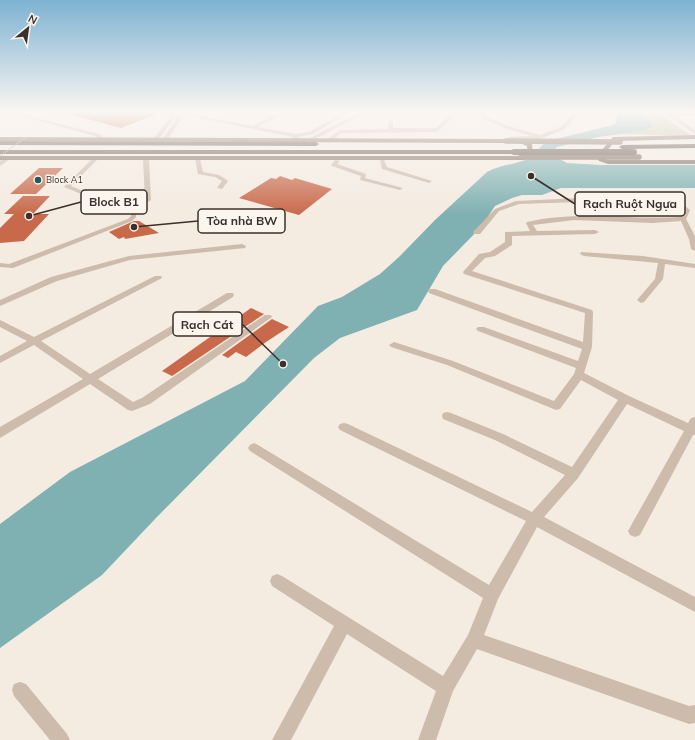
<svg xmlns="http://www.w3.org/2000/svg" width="695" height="740" font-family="Mulish,sans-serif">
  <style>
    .green { fill: #b8c4a0 }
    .water { fill: #7fb0b2 }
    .building { fill: #c8694b }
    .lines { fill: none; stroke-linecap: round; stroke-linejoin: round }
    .minor { fill: #cdbbac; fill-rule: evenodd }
    .major { fill: #7d675c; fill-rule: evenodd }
    .highway { fill: #5c4a42; fill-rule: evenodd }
    .path-bridge { stroke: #b9a596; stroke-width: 1.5; stroke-dasharray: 1 1; stroke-linecap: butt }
    .major-bridge { stroke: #7d675c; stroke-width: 5.5 }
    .highway-bridge { stroke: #5c4a42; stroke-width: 6 }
    .poi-dot { fill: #1f5a5e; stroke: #fbf5ee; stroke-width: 1.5 }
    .labels { text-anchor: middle; stroke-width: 3; stroke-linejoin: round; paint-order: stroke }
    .far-poi-label { font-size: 9px; fill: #3b302b; stroke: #fbf5ee; text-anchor: start }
    .leader { fill: none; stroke: #3b302b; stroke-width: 1.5 }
    .callout-dot { fill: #3b302b; stroke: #fbf5ee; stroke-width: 1.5 }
    .callout { fill: #fbf5ee; stroke: #3b302b; stroke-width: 1.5 }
    .callout-label { font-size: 12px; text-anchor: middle; font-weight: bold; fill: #3b302b }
  </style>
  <rect width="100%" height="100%" fill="#f4ebe1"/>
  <polygon class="green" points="637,111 656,111 692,136 622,134 644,131 648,119"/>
  <path class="water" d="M614 111H637L653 124 650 128 644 131 598 137 557 147 554 150V156L567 163 601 165H695V188H561L542 195H522L512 198 495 206 481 227 443 266 417 310 340 338 314 358 155 519 102 575 0 648V524L70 472 245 381 318 306 342 297 380 274 399 257 435 220 487 172C501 164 516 165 530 158 537 155 539 145 548 141L613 125 616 123 617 115Z"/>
  <g class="building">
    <polygon points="74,111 155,111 159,113 121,128 73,115"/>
    <polygon points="39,168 63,168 36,194 10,194"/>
    <polygon points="280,176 292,180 295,178 332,189 299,215 239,198 271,178 276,179"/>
    <polygon points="23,196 50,196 33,214 49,214 24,241 0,243 0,228 14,214 4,214"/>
    <polygon points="134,221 139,221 159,233 125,239 124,237 119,239 109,232"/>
    <polygon points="251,308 264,314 172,376 162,371"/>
    <polygon points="272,319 289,327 266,342 246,357 236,352 228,358 222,355"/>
  </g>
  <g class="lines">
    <g class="minor">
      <polygon points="3,111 10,111 99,134 106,139 101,140 95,136"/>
      <path d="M156 111C165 111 177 113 182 118L167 140 162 139 177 119H174L158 140H154V138L171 117H175Z"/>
      <path d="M191 111H196L195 113 197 115 252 126 270 117 245 111C254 111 265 116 273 115 279 115 282 111 288 111L258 127 296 134 309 132 347 111H352L313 134 298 137 295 141 292 139 293 137 193 117 190 113Z"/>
      <polygon points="363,111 369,111 313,140 308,139"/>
      <polygon points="454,111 459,111 437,132 341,133 333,140 328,139 340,130 388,129 389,121 391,120 393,121 393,128 436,128"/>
      <polygon points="480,111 484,111 485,116 508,126 540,135 561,127 575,111 580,111 565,129 540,139 511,140 508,138 509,137 531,136 505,128 481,118"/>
      <polygon points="662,111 695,114 695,116 674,116 695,130 695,134"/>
      <polygon points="146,157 149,159 151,200 148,202 145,200 143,159"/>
      <polygon points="5,158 10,159 0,166 0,161"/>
      <polygon points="93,158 98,159 71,186 136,212 136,217 132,221 13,268 0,267 0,263 9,264 128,219 131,216 131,214 64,187"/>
      <polygon points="195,158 200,159 203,172 219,175 227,180 228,181 222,189 217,188 222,181 215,177 198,174"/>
      <polygon points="335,160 340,161 337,164 366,174 365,178 403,188 400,190 360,180 361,176 332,166 331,165"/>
      <polygon points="380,160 384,160 387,167 432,181 429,183 382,169"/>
      <path d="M580 198 678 200 690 210 686 219 695 236V251L691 249 689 239 681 221 652 223 574 220 533 225 537 231 595 230 599 232 595 234 512 236V245L495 256 485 258 472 271 592 310 593 312 592 347 584 373 629 396 688 423 691 418 695 417V435H693L640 535 635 537 630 535 628 531 684 431 627 404 578 478 544 517 695 597V612L537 527 498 599 484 635 689 706 695 705V723L689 724 477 649 453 691 436 740H418L436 691 347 634 291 740H272L334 626 272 586 270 581 272 576 277 574 282 576 443 676 468 635 483 598 250 451 248 448 250 445 254 443 258 445 489 585 526 521 340 430 338 427 340 424 344 423 348 424 532 512 565 475 495 440 443 419 442 416 443 413 447 412 451 413 503 434 572 467 618 400 581 380 560 409 556 410 447 365 391 347 389 345 394 342 453 361 554 401 574 374 576 368 478 331 476 329 478 327H484L578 361 582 349 429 293 428 291 429 289H435L583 342 585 313 464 274 463 272 479 254 490 252 505 242V232L530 231 526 223 527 222C577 210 629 220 680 217L683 210 674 203 580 202 519 204 499 211 480 234H474L473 232 495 209 516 201Z"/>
      <polygon points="242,244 246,246 245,248 130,260 57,281 0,306 0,300 51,277 129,256"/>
      <polygon points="581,252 643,256 695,264 695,268 665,264 663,279 644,302 641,303 637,300 655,279 658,263 584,256 580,254"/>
      <polygon points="155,276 161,276 162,278 41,341 90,374 227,293 233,293 234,295 233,297 98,379 133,402 142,398 265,315 271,315 272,317 150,404 132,411 128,410 90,384 0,438 0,427 83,379 34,345 0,363 0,356 27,341 0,327 0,320 34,337"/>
      <polygon points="20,682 26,684 67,734 70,740 50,740 14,696 12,690 14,684"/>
    </g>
    <g class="major">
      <polygon points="695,135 695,139 615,141 602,157 608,160 695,160 695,164 608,164 599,161 596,157 613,137"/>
      <polygon points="0,137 506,139 509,141 506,143 0,141"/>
      <polygon points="515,139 532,144 533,155 524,160 0,160 0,156 523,156 528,153 527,146 515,141"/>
    </g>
    <g class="highway">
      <polygon points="0,141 316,142 319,144 316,146 0,145"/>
      <polygon points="695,144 695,148 622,149 619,147 622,145"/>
      <polygon points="0,150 514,150 517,152 514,154 0,154"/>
    </g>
    <polyline class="path-bridge" points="0,156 26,137"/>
    <g class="major-bridge">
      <polyline points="506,141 620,142"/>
      <polyline points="521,157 639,157"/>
    </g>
    <polyline class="highway-bridge" points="514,152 634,152"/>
  </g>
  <linearGradient id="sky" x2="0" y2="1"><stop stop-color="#7eb2d2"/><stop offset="0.52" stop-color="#faf6f2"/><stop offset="1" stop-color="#faf6f2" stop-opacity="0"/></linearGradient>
  <rect width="695" height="215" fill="url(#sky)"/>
  <circle class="poi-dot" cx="38" cy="180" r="4"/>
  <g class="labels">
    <g class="far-poi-label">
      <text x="46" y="183">Block A1</text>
    </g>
  </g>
  <path class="leader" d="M29 216L81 202M531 176L575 204M134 227L198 221M283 364L242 324"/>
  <g class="callout-dot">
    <circle cx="29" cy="216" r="4"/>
    <circle cx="531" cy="176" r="4"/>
    <circle cx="134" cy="227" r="4"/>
    <circle cx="283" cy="364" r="4"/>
  </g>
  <g class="callout">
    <rect x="81" y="190" width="66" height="24" rx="4"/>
    <rect x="575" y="192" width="110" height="24" rx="4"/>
    <rect x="198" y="209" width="87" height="24" rx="4"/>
    <rect x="173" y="312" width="69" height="24" rx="4"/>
  </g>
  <g class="callout-label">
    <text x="114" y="206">Block B1</text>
    <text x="630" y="208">Rạch Ruột Ngựa</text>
    <text x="242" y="225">Tòa nhà BW</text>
    <text x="207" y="329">Rạch Cát</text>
  </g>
  <g transform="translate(28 28) rotate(29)" stroke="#fbf5ee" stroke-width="3" paint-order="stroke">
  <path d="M0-3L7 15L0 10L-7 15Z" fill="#3b302b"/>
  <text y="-6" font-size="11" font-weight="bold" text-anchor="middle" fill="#3b302b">N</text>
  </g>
</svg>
